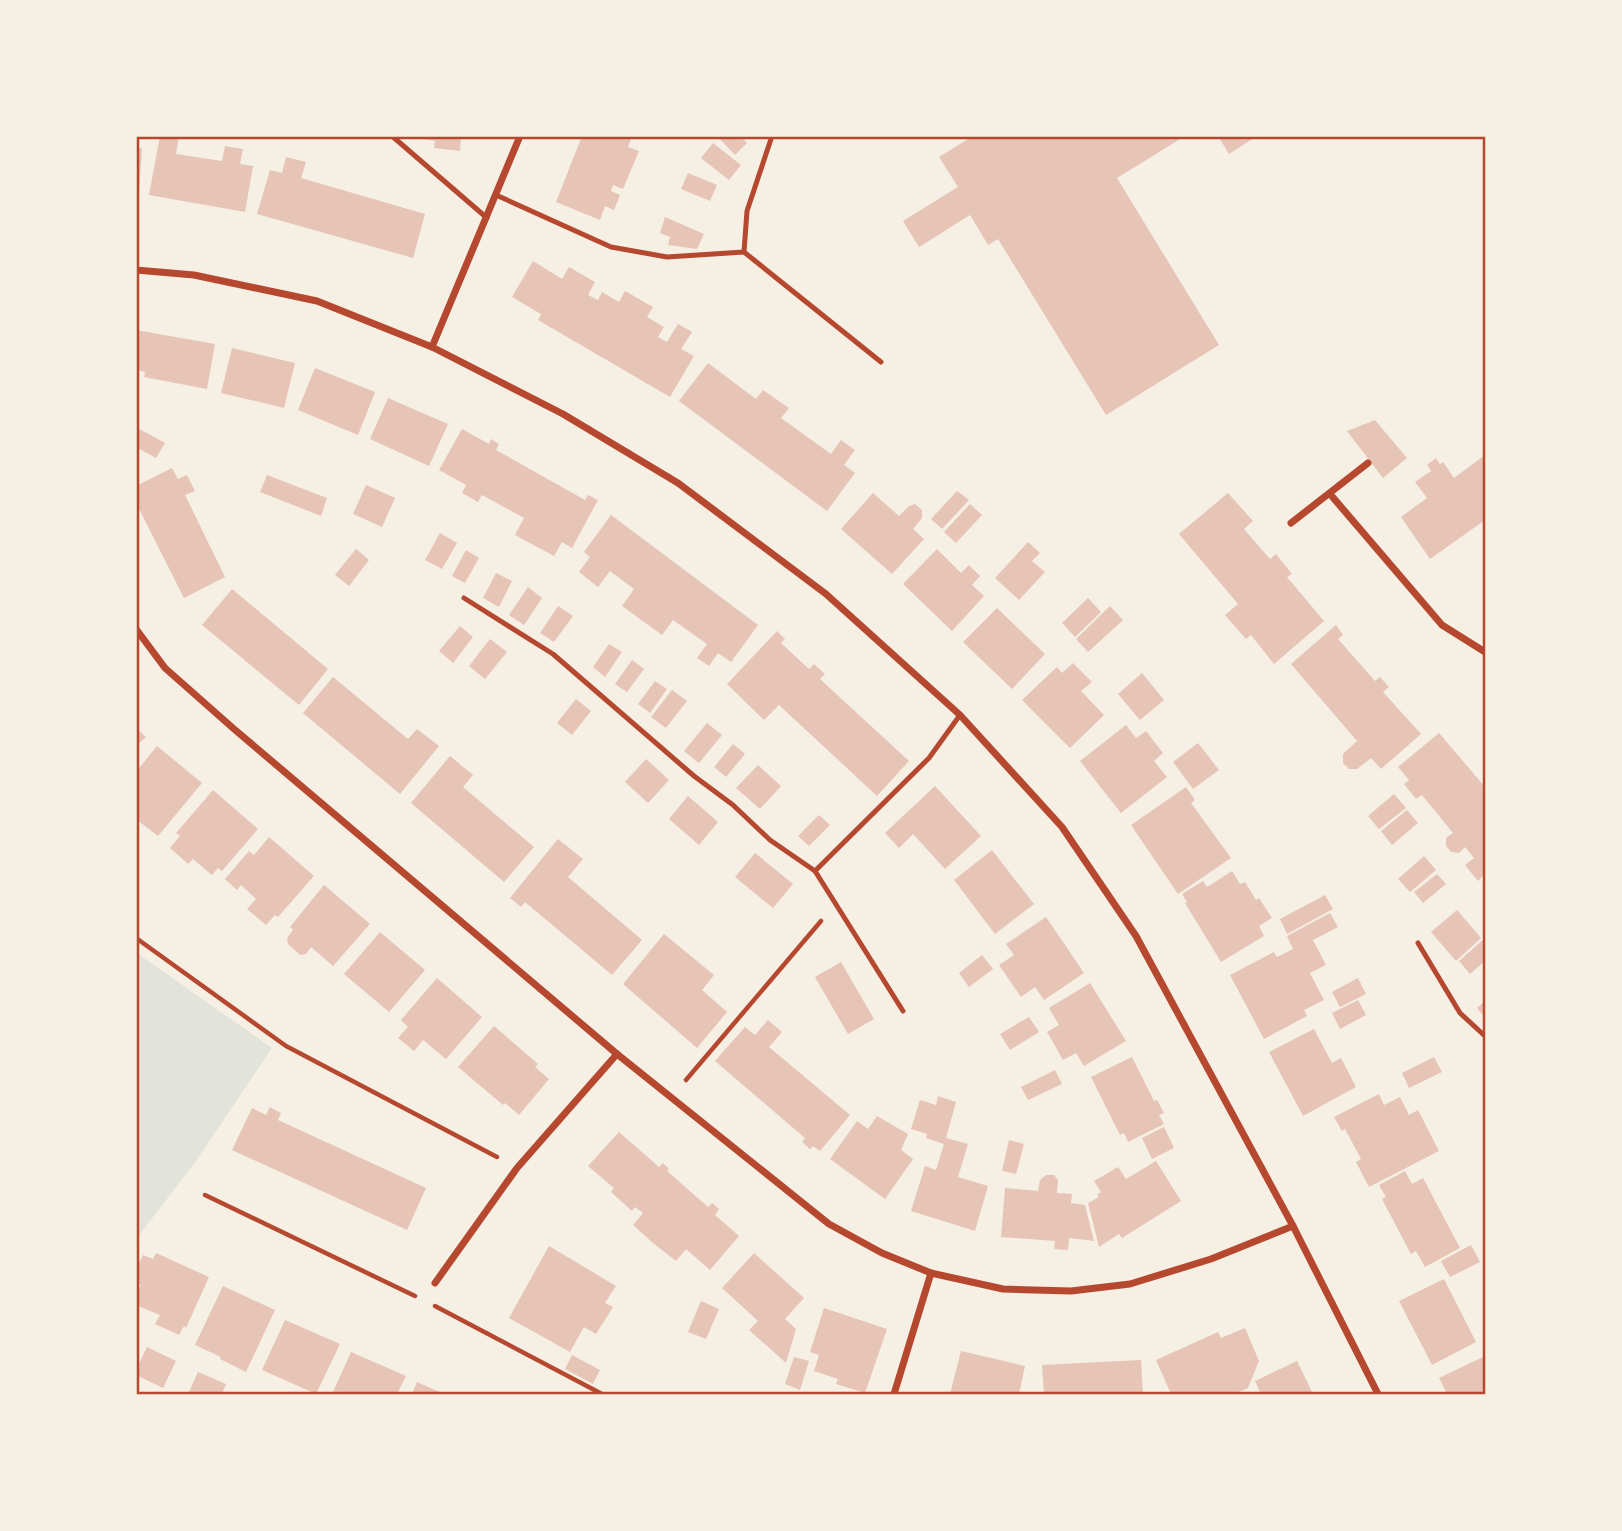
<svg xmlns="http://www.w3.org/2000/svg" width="1622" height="1531" font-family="'Roboto Condensed',sans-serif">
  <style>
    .green { fill: #e2e4dc }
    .building { fill: #e6c5b7 }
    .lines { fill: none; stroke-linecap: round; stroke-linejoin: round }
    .path { stroke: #b5482f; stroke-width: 4.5 }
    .service { stroke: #b5482f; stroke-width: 5 }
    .minor { stroke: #b5482f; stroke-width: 7 }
    .neatline { fill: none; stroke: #b5482f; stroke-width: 2.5 }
  </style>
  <rect width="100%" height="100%" fill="#f6efe4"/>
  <polygon class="green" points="137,953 272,1048 196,1161 137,1238"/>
  <g class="building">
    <polygon points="160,136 179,136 176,154 222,161 225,146 243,149 240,164 253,166 245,212 149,195"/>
    <polygon points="423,136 461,136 460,151 434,148 435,141 423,139"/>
    <polygon points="582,136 632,136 628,147 639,151 623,189 613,185 611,191 620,195 614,210 605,206 600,220 556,202"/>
    <polygon points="717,136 740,136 747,143 735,155"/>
    <polygon points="973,136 1185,136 1117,178 1219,345 1106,415 998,239 988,245 970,215 919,247 903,221 958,187 939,157"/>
    <polygon points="1218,136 1257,136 1229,154"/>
    <polygon points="713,143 741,165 729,180 701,158"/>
    <polygon points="136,148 142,148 139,192 136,192"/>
    <polygon points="286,157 306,162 301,178 425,214 413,258 257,214 270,170 282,173"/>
    <polygon points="688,173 717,185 710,201 681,189"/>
    <polygon points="665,217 704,234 697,249 668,245 670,237 660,233"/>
    <polygon points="533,261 562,279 569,267 595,282 588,295 598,300 602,292 619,302 625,291 653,307 647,317 664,327 658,337 667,342 678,324 692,332 681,349 694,356 670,397 538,320 541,314 512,297"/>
    <polygon points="136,330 215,344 207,389 144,377 145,372 136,370"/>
    <polygon points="232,348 295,363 284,408 221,393"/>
    <polygon points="708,363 756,399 763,390 789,408 781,418 831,454 841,440 855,450 844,465 855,473 827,511 679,401"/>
    <polygon points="315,368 375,392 358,435 298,410"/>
    <polygon points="388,398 448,424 429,466 370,439"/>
    <polygon points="1375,420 1407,458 1383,478 1347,431"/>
    <polygon points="136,427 165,443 156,458 136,447"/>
    <polygon points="462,429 489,444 491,439 499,444 496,450 585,500 588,495 598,500 572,548 562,542 554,556 515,535 524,518 482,495 478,502 462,493 466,485 439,470"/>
    <polygon points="1485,455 1485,520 1430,559 1401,517 1427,498 1415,482 1431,471 1427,465 1436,458 1440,464 1443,462 1454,478"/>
    <polygon points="172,468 178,479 187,475 195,491 185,495 225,577 184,598 136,503 136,486"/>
    <polygon points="267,475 327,498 321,516 260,492"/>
    <polygon points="366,485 395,498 382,527 353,514"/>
    <polygon points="957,491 969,500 942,529 931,519"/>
    <polygon points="873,493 899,516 909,506 915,504 922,510 922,518 913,529 924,539 892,574 841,529"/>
    <polygon points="1228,493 1253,521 1244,529 1270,559 1276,554 1292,574 1287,577 1324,621 1274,664 1251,635 1246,639 1225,615 1238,604 1179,534"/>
    <polygon points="970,504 982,515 956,543 944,532"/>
    <polygon points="611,515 758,625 731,662 718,653 709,666 697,658 707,644 673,620 662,635 622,606 634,589 610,571 598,587 579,572 590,557 584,552"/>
    <polygon points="440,533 457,543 442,569 425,560"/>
    <polygon points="1028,542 1040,553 1032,561 1045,572 1019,600 995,578"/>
    <polygon points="356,549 369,560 349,586 335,575"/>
    <polygon points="937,549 961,573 969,565 980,576 972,585 984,596 952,631 903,584"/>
    <polygon points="466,550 479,558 465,583 452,576"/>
    <polygon points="496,573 512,581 499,607 483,598"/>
    <polygon points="528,587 542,598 524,625 509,615"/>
    <polygon points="232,589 328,669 299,705 202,625"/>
    <polygon points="1088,598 1101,612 1075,637 1062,623"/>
    <polygon points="558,606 573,616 554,642 540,633"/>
    <polygon points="1110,606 1123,620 1088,652 1076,639"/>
    <polygon points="997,608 1045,654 1012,689 963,642"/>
    <polygon points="1336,625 1343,635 1338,639 1375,681 1380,677 1389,687 1383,692 1421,734 1381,769 1371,758 1357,769 1349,769 1343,763 1343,754 1357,741 1291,664"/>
    <polygon points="460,626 473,637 453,663 439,651"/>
    <polygon points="777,631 785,639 781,643 809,669 814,664 825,674 820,679 909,761 877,796 779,705 764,720 727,684"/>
    <polygon points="490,639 507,652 485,679 469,666"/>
    <polygon points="609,644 622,652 605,677 593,667"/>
    <polygon points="632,660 644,669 627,692 615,684"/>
    <polygon points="1073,663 1092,682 1081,691 1104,715 1070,748 1022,700 1057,667 1062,673"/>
    <polygon points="1142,673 1164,700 1140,720 1118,694"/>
    <polygon points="333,677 408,739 417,729 439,746 400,794 303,713"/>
    <polygon points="655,681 667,689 650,713 638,704"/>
    <polygon points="672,690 687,701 666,728 651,717"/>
    <polygon points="576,699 591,711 572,735 557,723"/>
    <polygon points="707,723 722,735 699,763 684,751"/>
    <polygon points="1126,725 1136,738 1146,731 1163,753 1154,761 1167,777 1121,813 1080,761"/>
    <polygon points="136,728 146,737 136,746"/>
    <polygon points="1439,733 1485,787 1485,874 1478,881 1465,865 1474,858 1465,847 1459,853 1451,852 1446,846 1446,838 1453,833 1422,795 1416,799 1404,784 1409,780 1398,767"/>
    <polygon points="1198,743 1219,770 1193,789 1173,762"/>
    <polygon points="733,744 745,754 726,777 714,767"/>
    <polygon points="157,746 202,783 158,836 136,819 136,772"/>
    <polygon points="450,756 473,775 463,787 534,847 504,882 411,803"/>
    <polygon points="646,759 669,780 648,803 625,782"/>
    <polygon points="758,765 781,786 760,809 736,788"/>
    <polygon points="935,786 981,836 945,869 913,834 899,848 885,833"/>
    <polygon points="1186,787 1195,800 1191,803 1231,858 1178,894 1131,825"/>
    <polygon points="213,790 258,829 222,871 218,868 212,875 193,859 188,864 170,848 180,836 176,833"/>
    <polygon points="1394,794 1406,808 1379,829 1368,816"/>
    <polygon points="688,796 718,822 699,845 669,819"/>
    <polygon points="1407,810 1418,823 1392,845 1381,831"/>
    <polygon points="819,815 830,825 809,846 798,836"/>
    <polygon points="269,837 314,876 278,917 275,915 266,925 247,909 256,899 241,885 237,890 225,879 249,851 254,855"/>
    <polygon points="558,839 583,859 568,877 642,940 612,975 525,902 521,907 510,898"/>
    <polygon points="992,850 1034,904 995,934 954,880"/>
    <polygon points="755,853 793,884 773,908 735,877"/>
    <polygon points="1424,856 1436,870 1410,892 1398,879"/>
    <polygon points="1232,871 1240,884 1245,882 1256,900 1259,898 1272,918 1259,926 1264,936 1221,962 1185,903 1187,902 1182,894 1203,881 1207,887"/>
    <polygon points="1437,874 1446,884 1423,903 1414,892"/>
    <polygon points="324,885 370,924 333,966 311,947 306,954 300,955 288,944 287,938 293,930 290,927"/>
    <polygon points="1325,895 1333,909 1287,934 1280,919"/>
    <polygon points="1457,910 1481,938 1456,961 1431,932"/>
    <polygon points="1330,913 1338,927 1313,940 1326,965 1310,973 1324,1000 1304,1010 1307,1016 1264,1039 1230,975 1274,952 1277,957 1293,949 1287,936"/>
    <polygon points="1046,917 1084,973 1044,1000 1035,987 1021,997 999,965 1014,955 1006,944"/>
    <polygon points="380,932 425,970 389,1012 344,974"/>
    <polygon points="664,934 714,975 702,990 727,1012 697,1048 623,984"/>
    <polygon points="1485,938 1485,961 1470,974 1459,961"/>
    <polygon points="982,955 993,969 969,987 959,973"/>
    <polygon points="841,962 874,1019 848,1034 815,977"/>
    <polygon points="437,978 482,1017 446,1059 423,1040 414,1051 398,1038 408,1027 401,1020"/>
    <polygon points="1358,978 1366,994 1340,1007 1332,992"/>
    <polygon points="1090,983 1126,1041 1084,1066 1076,1053 1063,1060 1047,1032 1059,1025 1049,1008"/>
    <polygon points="1358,1000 1366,1015 1340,1029 1332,1013"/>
    <polygon points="1485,1001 1485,1018 1477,1008"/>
    <polygon points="1029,1017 1039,1032 1010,1050 1000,1034"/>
    <polygon points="768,1020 782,1032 769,1047 850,1115 820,1151 813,1146 810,1149 802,1142 805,1138 715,1061 745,1027 755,1035"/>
    <polygon points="494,1026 538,1064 535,1067 549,1079 519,1115 505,1103 503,1105 458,1067"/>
    <polygon points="1314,1029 1332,1063 1341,1058 1356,1087 1303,1116 1269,1052"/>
    <polygon points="1132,1057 1154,1101 1157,1100 1164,1113 1159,1115 1164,1124 1128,1142 1124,1133 1120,1135 1091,1077"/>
    <polygon points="1434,1057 1442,1072 1409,1088 1402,1073"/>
    <polygon points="1055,1070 1062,1084 1028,1100 1021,1087"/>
    <polygon points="1379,1094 1384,1105 1400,1097 1409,1115 1418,1110 1439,1151 1369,1187 1356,1162 1361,1159 1345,1129 1342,1131 1334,1117"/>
    <polygon points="938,1096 956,1102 946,1138 968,1144 958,1177 988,1186 975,1231 911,1211 925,1166 936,1170 944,1144 926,1138 927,1134 911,1129 920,1100 936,1105"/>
    <polygon points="270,1107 281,1113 278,1120 426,1188 407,1230 232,1150 252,1108 266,1115"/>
    <polygon points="877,1116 908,1134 901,1150 913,1159 885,1199 830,1159 857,1121 868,1129"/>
    <polygon points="1164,1127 1174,1148 1152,1159 1142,1138"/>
    <polygon points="619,1132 659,1167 663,1163 669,1169 667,1171 708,1207 712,1203 719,1209 715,1215 739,1236 710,1270 686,1249 676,1261 653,1243 633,1225 643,1213 635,1207 632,1211 611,1192 614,1188 588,1166"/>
    <polygon points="1009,1140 1024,1144 1016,1174 1002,1171"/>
    <polygon points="1156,1161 1181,1201 1122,1238 1119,1234 1099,1247 1088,1203 1099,1197 1097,1194 1101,1192 1094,1181 1118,1167 1126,1179"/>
    <polygon points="1405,1171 1412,1184 1423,1178 1460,1248 1425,1267 1416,1251 1411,1254 1382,1199 1386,1197 1379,1185"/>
    <polygon points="1046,1175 1054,1175 1058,1180 1057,1193 1072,1194 1071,1203 1085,1205 1094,1241 1069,1238 1068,1250 1054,1249 1055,1241 1001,1237 1005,1188 1038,1191 1040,1180"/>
    <polygon points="1471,1245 1480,1262 1450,1277 1441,1261"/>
    <polygon points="549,1246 616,1286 605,1303 613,1307 596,1334 584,1327 570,1352 509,1318"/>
    <polygon points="156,1253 209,1277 186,1328 184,1326 179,1335 155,1324 160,1315 136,1305 136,1294 141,1285 136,1283 136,1269 143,1255 153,1259"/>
    <polygon points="754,1253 804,1298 785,1319 796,1329 786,1363 749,1330 758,1321 722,1288"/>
    <polygon points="1444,1279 1476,1342 1432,1365 1399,1301"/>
    <polygon points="223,1286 275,1310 246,1372 220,1359 221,1357 195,1345"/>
    <polygon points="701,1301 719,1309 706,1339 688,1332"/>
    <polygon points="824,1308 887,1329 865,1393 836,1384 838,1379 814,1371 819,1355 810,1352"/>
    <polygon points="285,1320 340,1344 316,1394 262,1370"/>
    <polygon points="1245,1328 1259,1361 1248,1388 1234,1394 1171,1394 1156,1360 1218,1332 1221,1338"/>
    <polygon points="147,1347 176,1361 163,1388 136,1375 136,1370"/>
    <polygon points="961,1351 1025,1366 1019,1394 950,1394"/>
    <polygon points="351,1352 406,1376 397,1394 332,1394"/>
    <polygon points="572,1355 600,1370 593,1384 565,1369"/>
    <polygon points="1485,1356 1485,1394 1447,1394 1439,1378"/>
    <polygon points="794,1357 809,1361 800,1390 785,1384"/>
    <polygon points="1141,1360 1143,1394 1044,1394 1042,1365"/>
    <polygon points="1297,1361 1313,1394 1261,1394 1255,1381"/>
    <polygon points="198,1372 226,1384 222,1394 188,1394"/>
    <polygon points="417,1382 444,1394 412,1394"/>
  </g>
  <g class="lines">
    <g class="path">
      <polyline points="136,938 286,1046 497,1157"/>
      <polyline points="686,1080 821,921"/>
      <polyline points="205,1195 415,1296"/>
      <polyline points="435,1306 602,1394"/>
    </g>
    <g class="service">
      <polyline points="392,136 487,218"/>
      <polyline points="772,136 747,211 744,252 881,362"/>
      <polyline points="496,195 611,247 667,257 744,252"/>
      <polyline points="464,598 553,654 694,776 733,805 770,840 815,871"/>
      <polyline points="1418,943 1460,1013 1486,1037"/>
      <polyline points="903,1011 815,871 929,758 960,715"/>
    </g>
    <g class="minor">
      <polyline points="136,270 194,275 317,301 432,347 563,414 678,483 826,594 960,715 1062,827 1136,936 1293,1226 1378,1394"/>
      <polyline points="432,347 520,136"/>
      <polyline points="1330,494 1442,625 1485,652"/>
      <polyline points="1291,523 1368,463"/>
      <polyline points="136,629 165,668 234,729 617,1054 829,1224 882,1253 931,1273 1003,1289 1071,1291 1130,1284 1211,1259 1293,1226"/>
      <polyline points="435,1283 517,1168 617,1054"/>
      <polyline points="894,1394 931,1273"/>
    </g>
  </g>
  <rect width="1622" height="1531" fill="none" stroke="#f6efe4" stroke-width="276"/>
  <rect x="138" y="138" width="1346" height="1255" class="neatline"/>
</svg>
